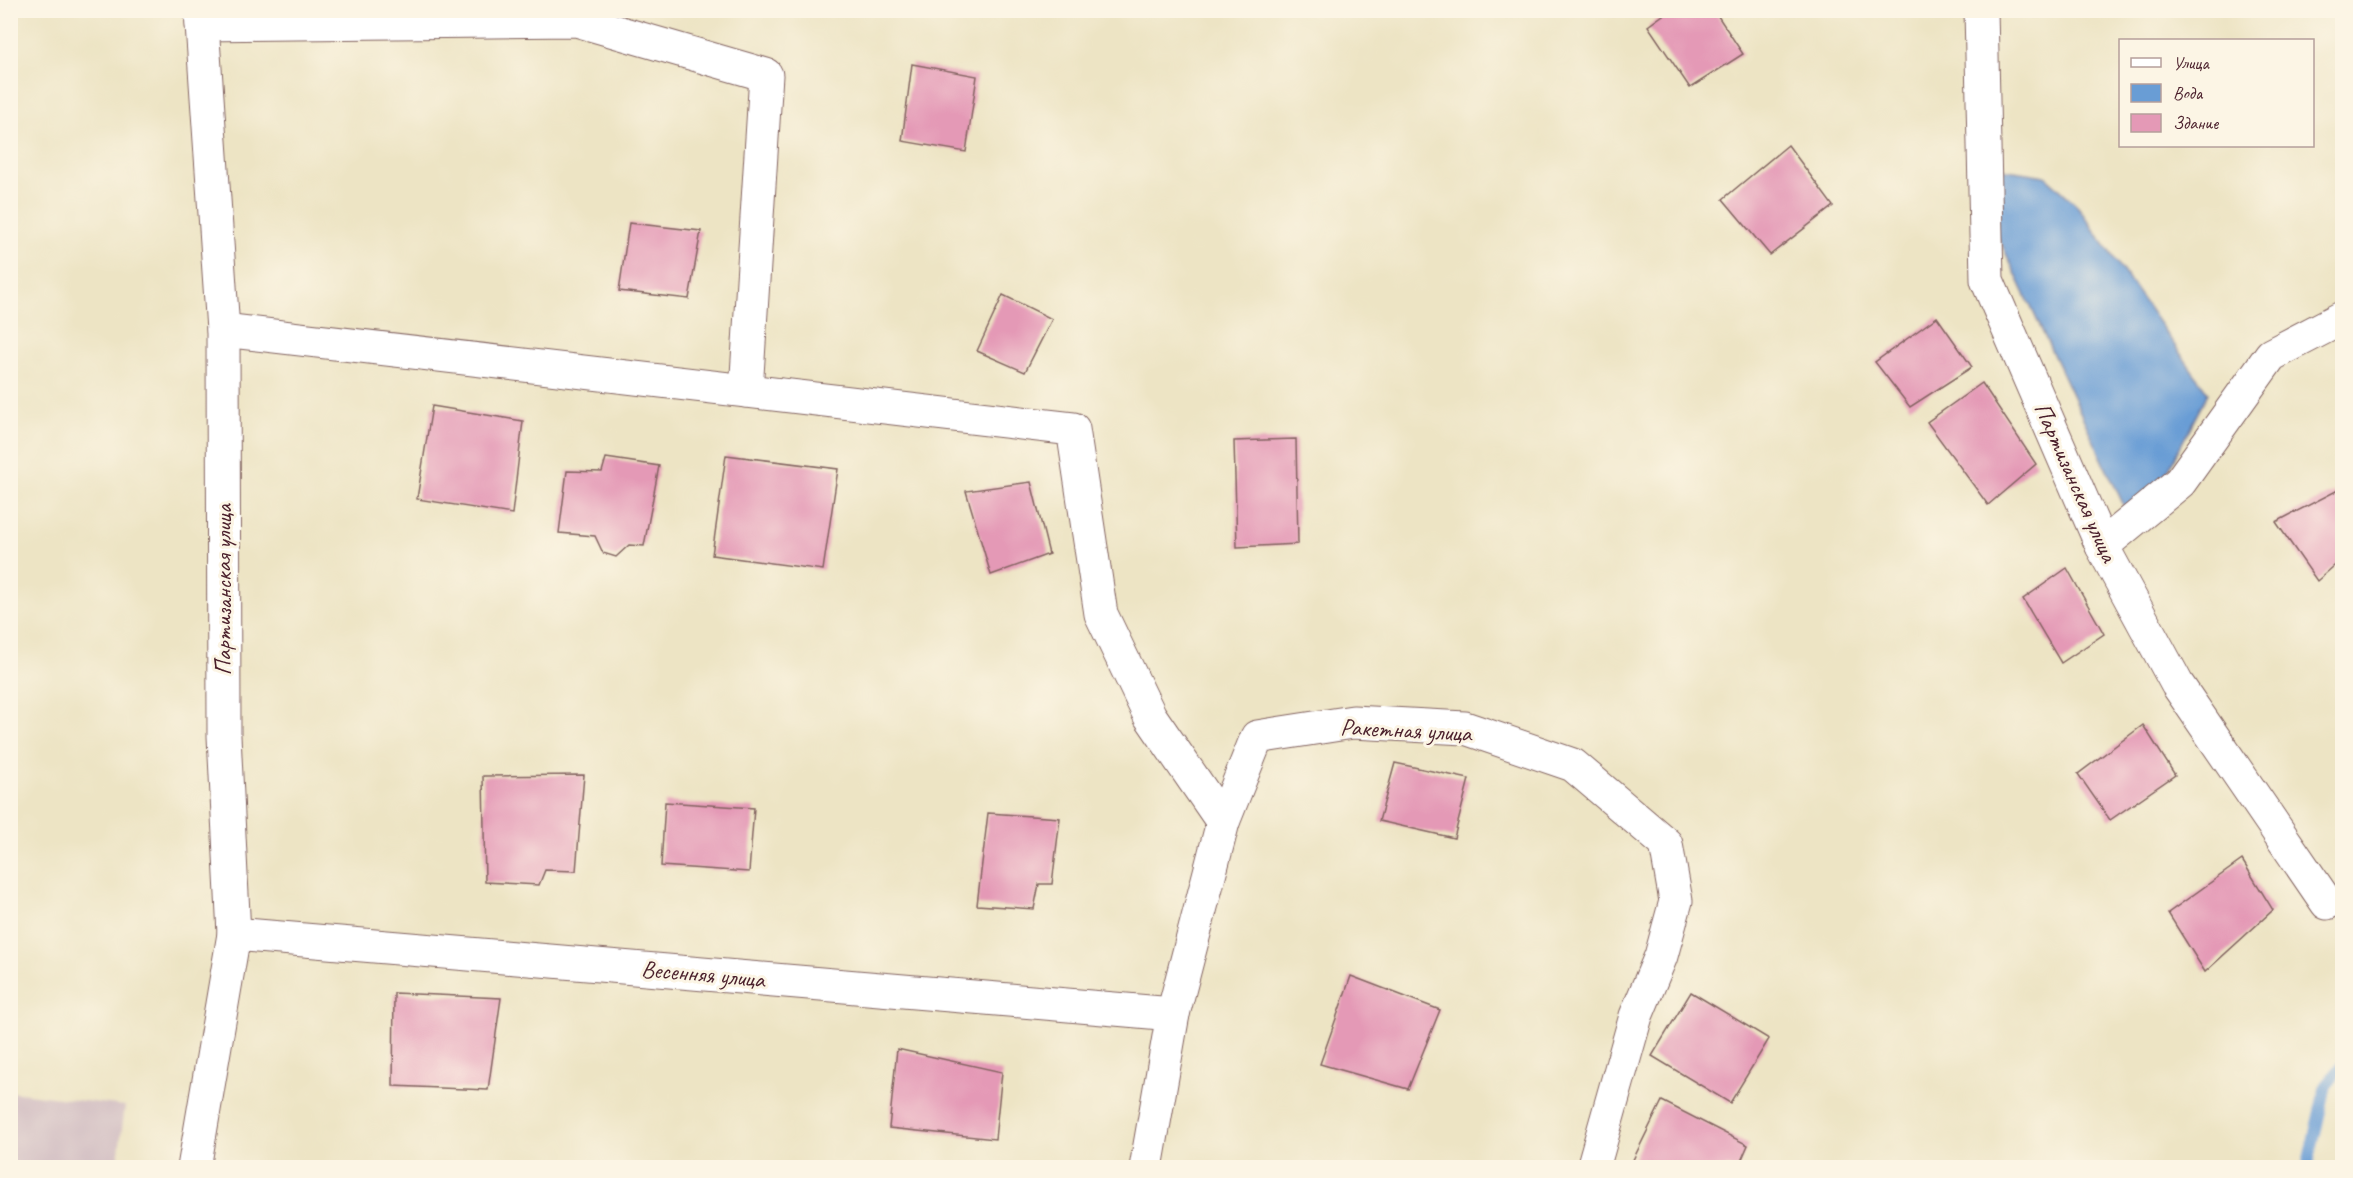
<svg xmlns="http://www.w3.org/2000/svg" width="2353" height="1178" font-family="Caveat,sans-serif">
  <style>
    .industrial { fill: #d2bec2 }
    .water { fill: #699dd5; stroke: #5a5e80; stroke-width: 1.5 }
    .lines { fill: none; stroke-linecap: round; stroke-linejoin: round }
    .stream { stroke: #699dd5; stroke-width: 12 }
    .building { fill: #e499b6 }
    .minor-casing { stroke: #836461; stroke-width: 35 }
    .minor { stroke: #fff; stroke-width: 33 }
    .labels { text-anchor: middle; stroke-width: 6; stroke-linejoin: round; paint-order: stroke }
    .street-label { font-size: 24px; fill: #4a1f2b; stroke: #fcf5e5 }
  </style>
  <rect width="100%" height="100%" fill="#fcf5e5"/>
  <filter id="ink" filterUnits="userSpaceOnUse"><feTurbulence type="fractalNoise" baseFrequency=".0167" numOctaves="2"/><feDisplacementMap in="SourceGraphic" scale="12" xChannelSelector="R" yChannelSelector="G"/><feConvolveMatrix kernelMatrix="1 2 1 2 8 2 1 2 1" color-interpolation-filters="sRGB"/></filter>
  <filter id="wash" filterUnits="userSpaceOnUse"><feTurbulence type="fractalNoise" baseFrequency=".008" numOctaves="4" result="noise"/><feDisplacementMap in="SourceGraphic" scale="24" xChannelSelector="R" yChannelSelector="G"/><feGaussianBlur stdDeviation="1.35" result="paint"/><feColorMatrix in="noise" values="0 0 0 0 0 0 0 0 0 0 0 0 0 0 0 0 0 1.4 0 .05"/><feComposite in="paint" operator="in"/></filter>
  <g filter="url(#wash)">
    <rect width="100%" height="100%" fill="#ede4c4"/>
    <polygon class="industrial" points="11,1092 125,1106 117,1167 11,1167"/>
    <polygon class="water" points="2002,169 2045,176 2076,204 2208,393 2164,478 2126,510 1994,228"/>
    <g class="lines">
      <polyline class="stream" points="2307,1168 2326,1085 2342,1067"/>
    </g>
    <g id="blocks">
      <g class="building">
        <polygon points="1670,10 1714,10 1743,54 1690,88 1648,26"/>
        <polygon points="912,64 977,76 966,152 902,141"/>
        <polygon points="1788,145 1833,206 1770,255 1723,199"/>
        <polygon points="629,223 701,231 689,299 619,291"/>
        <polygon points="1003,295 1052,319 1025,372 977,351"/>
        <polygon points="1937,317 1972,367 1910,407 1875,362"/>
        <polygon points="1982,383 2036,464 1988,505 1927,422"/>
        <polygon points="432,406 523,421 512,514 417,499"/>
        <polygon points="1296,439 1298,544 1237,547 1234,441"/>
        <polygon points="726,455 838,469 823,570 712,555"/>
        <polygon points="606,458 659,466 644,546 629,545 616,557 603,553 595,536 559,533 567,471 602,472"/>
        <polygon points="1031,482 1049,554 991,575 966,491"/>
        <polygon points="2338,490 2342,497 2342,559 2317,581 2276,522"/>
        <polygon points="2067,568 2104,634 2061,663 2023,599"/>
        <polygon points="2143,725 2175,775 2110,820 2078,774"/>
        <polygon points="1395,763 1469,779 1454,838 1379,821"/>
        <polygon points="584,775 576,871 545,870 539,885 485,882 483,776"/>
        <polygon points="665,802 754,808 749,872 661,866"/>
        <polygon points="988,813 1060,818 1052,884 1039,884 1034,909 977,905"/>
        <polygon points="2242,860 2273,910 2205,972 2168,913"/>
        <polygon points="1351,976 1440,1010 1408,1089 1320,1064"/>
        <polygon points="1691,992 1769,1039 1730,1103 1652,1056"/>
        <polygon points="394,993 501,998 488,1090 393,1086"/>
        <polygon points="897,1049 1002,1072 995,1139 889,1128"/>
        <polygon points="1662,1101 1748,1145 1738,1168 1629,1168"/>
      </g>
    </g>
  </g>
  <g filter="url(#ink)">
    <use href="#blocks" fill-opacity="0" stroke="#836461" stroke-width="1.5"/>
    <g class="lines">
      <g class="minor-casing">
        <g id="minor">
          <polyline points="1981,10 1987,280 2102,546 2177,684 2327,903"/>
          <polyline points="202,24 576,20 766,75 746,391"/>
          <polyline points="223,330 1073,429 1101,614 1150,716 1223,822"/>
          <polyline points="2102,546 2180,482 2271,355 2342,318"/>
          <polyline points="234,934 1173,1014"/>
          <polyline points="194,1168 234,934 224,736 223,330 201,10"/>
          <polyline points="1146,1168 1173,1014 1223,822 1257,737 1353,722 1465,728 1573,765 1666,844 1676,901 1661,956 1636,1016 1593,1168"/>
        </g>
      </g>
      <use href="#minor" class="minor"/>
    </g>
  </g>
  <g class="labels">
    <g class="street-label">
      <text transform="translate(2076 482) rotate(66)" y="8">Партизанская улица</text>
      <text transform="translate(223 590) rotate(-90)" y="8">Партизанская улица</text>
      <text transform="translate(1406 730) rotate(3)" y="8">Ракетная улица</text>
      <text transform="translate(703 974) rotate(5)" y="8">Весенняя улица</text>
    </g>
  </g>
  <rect width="2353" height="1178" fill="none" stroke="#fcf5e5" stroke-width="36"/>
  <rect x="2119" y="39" width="195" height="108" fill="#fcf5e5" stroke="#b59f9b" stroke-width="1.5"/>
  <rect x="2131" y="58" width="30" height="9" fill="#ffffff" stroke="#b59f9b" stroke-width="1.5"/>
  <text x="2173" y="69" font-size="18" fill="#4a1f2b">Улица</text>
  <rect x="2131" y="84" width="30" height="18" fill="#699dd5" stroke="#b59f9b" stroke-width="1.5"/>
  <text x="2173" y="99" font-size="18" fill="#4a1f2b">Вода</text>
  <rect x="2131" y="114" width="30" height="18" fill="#e499b6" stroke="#b59f9b" stroke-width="1.5"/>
  <text x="2173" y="129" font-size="18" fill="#4a1f2b">Здание</text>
</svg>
